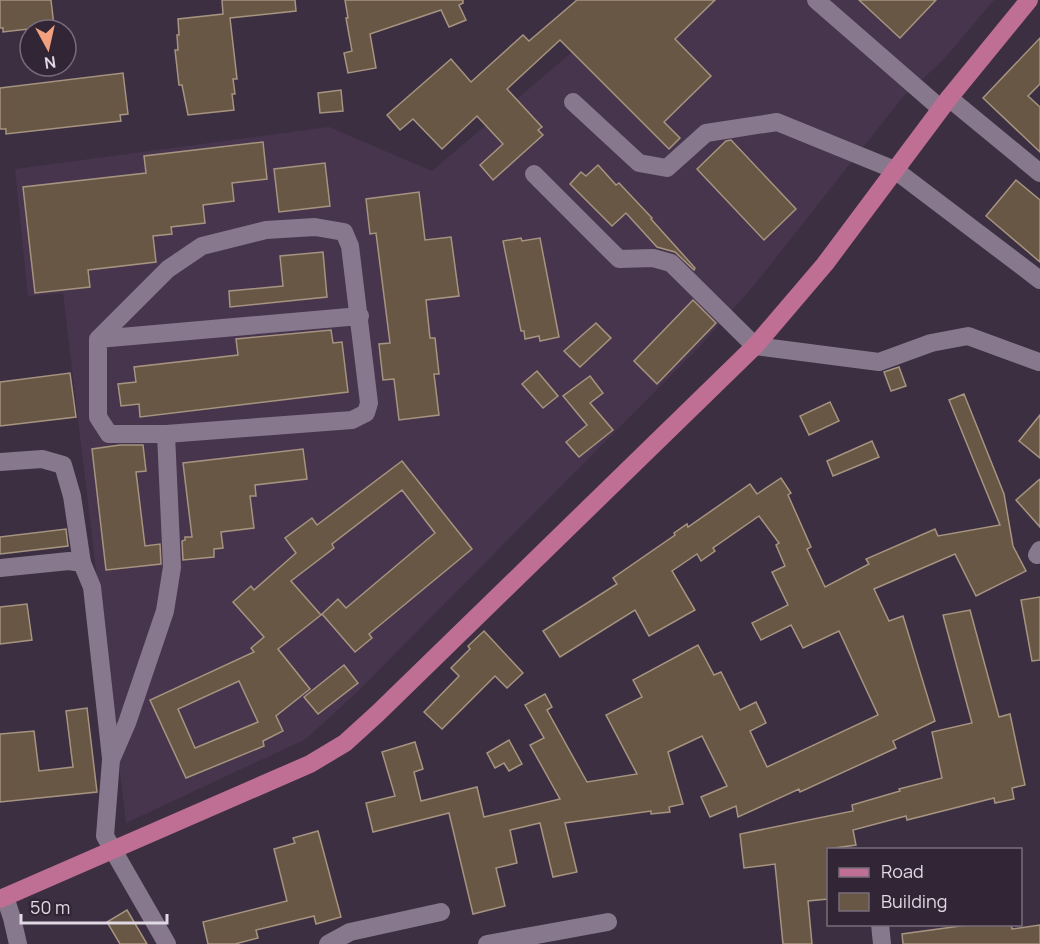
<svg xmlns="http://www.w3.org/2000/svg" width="1040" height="944" font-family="Manrope,sans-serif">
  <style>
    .built { fill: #47354d }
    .building { fill: #675744; stroke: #a69480; stroke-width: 1.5; fill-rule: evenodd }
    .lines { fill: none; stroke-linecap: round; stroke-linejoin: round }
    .minor { stroke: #87788d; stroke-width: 18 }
    .major { stroke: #bf6e94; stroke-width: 18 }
  </style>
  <rect width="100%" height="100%" fill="#3c2f41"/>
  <polygon class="built" points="630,0 994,0 944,59 902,98 756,283 702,344 355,694 306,739 126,823 63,293 28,296 15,169 329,127 432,171 571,53"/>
  <g class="building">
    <polygon points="0,0 51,0 54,26 3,32 3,28 0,28"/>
    <polygon points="222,0 295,0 296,11 230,18 237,79 233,79 235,94 232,94 234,110 188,115 182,85 179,85 175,50 178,50 177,35 179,35 178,19 223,14"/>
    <polygon points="345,0 463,0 463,3 459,5 466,20 449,27 441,10 370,34 376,68 348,73 344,53 352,51 346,18 348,18"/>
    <polygon points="577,0 715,0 675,39 711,76 664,122 680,138 669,149 560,40 507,89 542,127 538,130 543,135 493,180 480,165 503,144 477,116 442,149 413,119 400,130 387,115 451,59 471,82 523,35 529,41"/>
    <polygon points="859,0 936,0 900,38"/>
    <polygon points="1040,38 1040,84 1028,96 1040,107 1040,152 983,98"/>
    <polygon points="123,73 128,114 120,115 121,121 6,134 6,129 0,129 0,88"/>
    <polygon points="341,90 343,111 320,113 318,93"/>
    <polygon points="731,140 796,209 764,240 697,169 726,141"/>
    <polygon points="263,142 267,179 232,183 234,201 203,205 205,223 171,227 172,234 153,236 156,262 88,270 90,287 35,293 23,187 146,173 144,156"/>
    <polygon points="325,163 330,206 279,212 274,169"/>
    <polygon points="598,165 616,185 619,183 652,218 651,219 695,268 694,270 675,252 657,247 626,213 612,226 570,184 581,172 586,176"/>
    <polygon points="1016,180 1040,200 1040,262 986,216"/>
    <polygon points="419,192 425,240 451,237 459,296 426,300 430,338 435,338 439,374 434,374 439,415 399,420 394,379 383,380 379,344 390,343 376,233 370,234 366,199"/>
    <polygon points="521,238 522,241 540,238 559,337 540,341 539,336 525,339 524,331 521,331 503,241"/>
    <polygon points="323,252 327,297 230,307 229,291 283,286 280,256"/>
    <polygon points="693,300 716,323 657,384 634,361"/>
    <polygon points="596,323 611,338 580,367 564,351"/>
    <polygon points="331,330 333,343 342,342 348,392 140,417 139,404 121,406 118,384 136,382 134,367 238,355 236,339"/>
    <polygon points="899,367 906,386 891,391 884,372"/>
    <polygon points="537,371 558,396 543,408 522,384"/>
    <polygon points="70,373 76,417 0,426 0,382"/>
    <polygon points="590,376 603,393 590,403 613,430 579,457 566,442 587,425 563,396"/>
    <polygon points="964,394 1004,494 1013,546 1026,571 976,596 955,554 874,589 889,621 903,616 935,721 893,741 896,748 800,792 799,789 738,817 736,806 710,817 701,797 727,786 702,736 668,752 683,804 669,807 670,812 651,814 651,811 565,823 577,872 553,877 540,823 510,830 517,863 496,868 505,906 473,914 449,813 373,832 366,803 395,796 382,752 415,742 423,769 414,772 421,801 477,787 484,817 560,799 530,745 544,738 525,705 545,694 552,707 547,710 587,782 637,774 606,715 642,697 633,680 698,645 714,675 721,672 740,710 756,702 766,723 750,731 767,767 878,715 839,631 803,648 791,625 761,640 752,623 788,605 772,572 785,566 776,545 779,543 759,516 713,548 715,551 701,561 697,554 672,571 695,610 649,636 635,610 560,657 543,631 617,584 613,578 675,535 674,533 687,524 688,527 750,484 757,494 781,478 791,493 788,495 811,547 807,549 825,587 869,564 866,559 935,529 938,536 1000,525 949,400"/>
    <polygon points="830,402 839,421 809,435 800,416"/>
    <polygon points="1040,415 1040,458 1019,441"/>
    <polygon points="872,441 879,457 833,476 827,461"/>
    <polygon points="120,445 143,445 146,471 136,472 145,546 160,544 161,564 106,570 92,449"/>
    <polygon points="303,449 307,479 255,485 256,496 250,496 254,528 221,532 223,548 214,549 214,557 183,560 182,541 185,540 185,537 192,537 183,463"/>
    <path d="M402 461 472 549 369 634 372 638 355 652 322 614 338 599 346 608 435 533 402 490 332 544 334 548 291 581 321 615 278 649 310 689 276 716 283 731 263 741 264 746 186 778 150 700 254 652 251 648 264 637 233 602 251 586 254 590 296 553 285 538 312 518 317 525ZM239 681 258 722 195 748 178 709Z"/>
    <polygon points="1040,479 1040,527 1016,500"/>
    <polygon points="66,529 68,546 0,554 0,537"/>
    <polygon points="1040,597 1040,660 1032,661 1021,600"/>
    <polygon points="27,604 32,640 0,644 0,607"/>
    <polygon points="970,610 999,717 1010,714 1025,785 1012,788 1014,799 995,803 994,798 907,820 906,816 853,830 856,845 828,849 828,899 808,901 812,944 783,944 775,864 744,868 740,834 853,811 852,805 900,791 899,789 942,778 932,732 972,723 943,615"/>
    <polygon points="484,631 523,673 507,688 495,676 442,729 424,712 459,676 451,668 470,649 468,646"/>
    <polygon points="344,665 358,683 318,714 304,697"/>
    <polygon points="87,708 97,792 0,802 0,734 34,731 39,771 73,767 66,711"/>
    <polygon points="509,740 522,764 509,771 504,763 495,768 487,753"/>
    <polygon points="318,831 341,917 316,924 314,916 256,930 258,938 235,944 208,944 203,922 287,901 274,849 295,843 293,838"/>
    <polygon points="127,910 147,944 120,944 107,922"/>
    <polygon points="975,924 1011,924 1012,929 1040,925 1040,944 903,944 902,934"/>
  </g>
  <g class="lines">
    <g class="minor">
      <polyline points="816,0 940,108"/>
      <polyline points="949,98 1040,173"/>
      <polyline points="573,102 639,163 667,168 706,133 777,122 895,170 1040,280"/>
      <polyline points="534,174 619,259 653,258 671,263 755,346 879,362 931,343 968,336 1039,362"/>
      <polyline points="98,339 168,269 202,246 266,230 315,227 344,232 350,246 369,403 366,413 352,420 166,434 109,434 98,417 98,339 360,316"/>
      <polyline points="166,434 172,567 165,611 127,723 111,760 105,836 167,944"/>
      <polyline points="0,462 42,459 63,465 72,496 82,563"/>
      <polyline points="1037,555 1040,550"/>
      <polyline points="0,568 69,561 82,563 92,587 111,758"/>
      <polyline points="5,897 12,918 18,944"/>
      <polyline points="880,924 882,944"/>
      <polyline points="328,944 350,932 441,912"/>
      <polyline points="487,944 608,922"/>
    </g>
    <polyline class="major" points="0,899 310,764 345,743 378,713 755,346 825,264 949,98 1029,0"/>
  </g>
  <rect x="827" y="848" width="195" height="78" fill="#322536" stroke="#786d7b" stroke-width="1.5"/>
  <rect x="839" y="868" width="30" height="9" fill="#bf6e94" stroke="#786d7b" stroke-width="1.5"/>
  <text x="881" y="878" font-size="18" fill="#e0d8e3">Road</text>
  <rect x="839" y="893" width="30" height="18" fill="#675744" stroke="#786d7b" stroke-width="1.5"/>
  <text x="881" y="908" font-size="18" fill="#e0d8e3">Building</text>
  <g transform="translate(48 48) rotate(172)"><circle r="28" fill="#322536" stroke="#786d7b" stroke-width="1.5"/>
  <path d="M0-4.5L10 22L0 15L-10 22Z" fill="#f1a17d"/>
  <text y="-9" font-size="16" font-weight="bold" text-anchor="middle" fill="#e0d8e3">N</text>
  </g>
  <path d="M21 914v9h146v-9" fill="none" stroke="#e0d8e3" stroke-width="3"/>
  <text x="30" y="914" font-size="18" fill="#e0d8e3" stroke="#322536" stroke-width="4.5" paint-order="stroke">50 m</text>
</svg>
